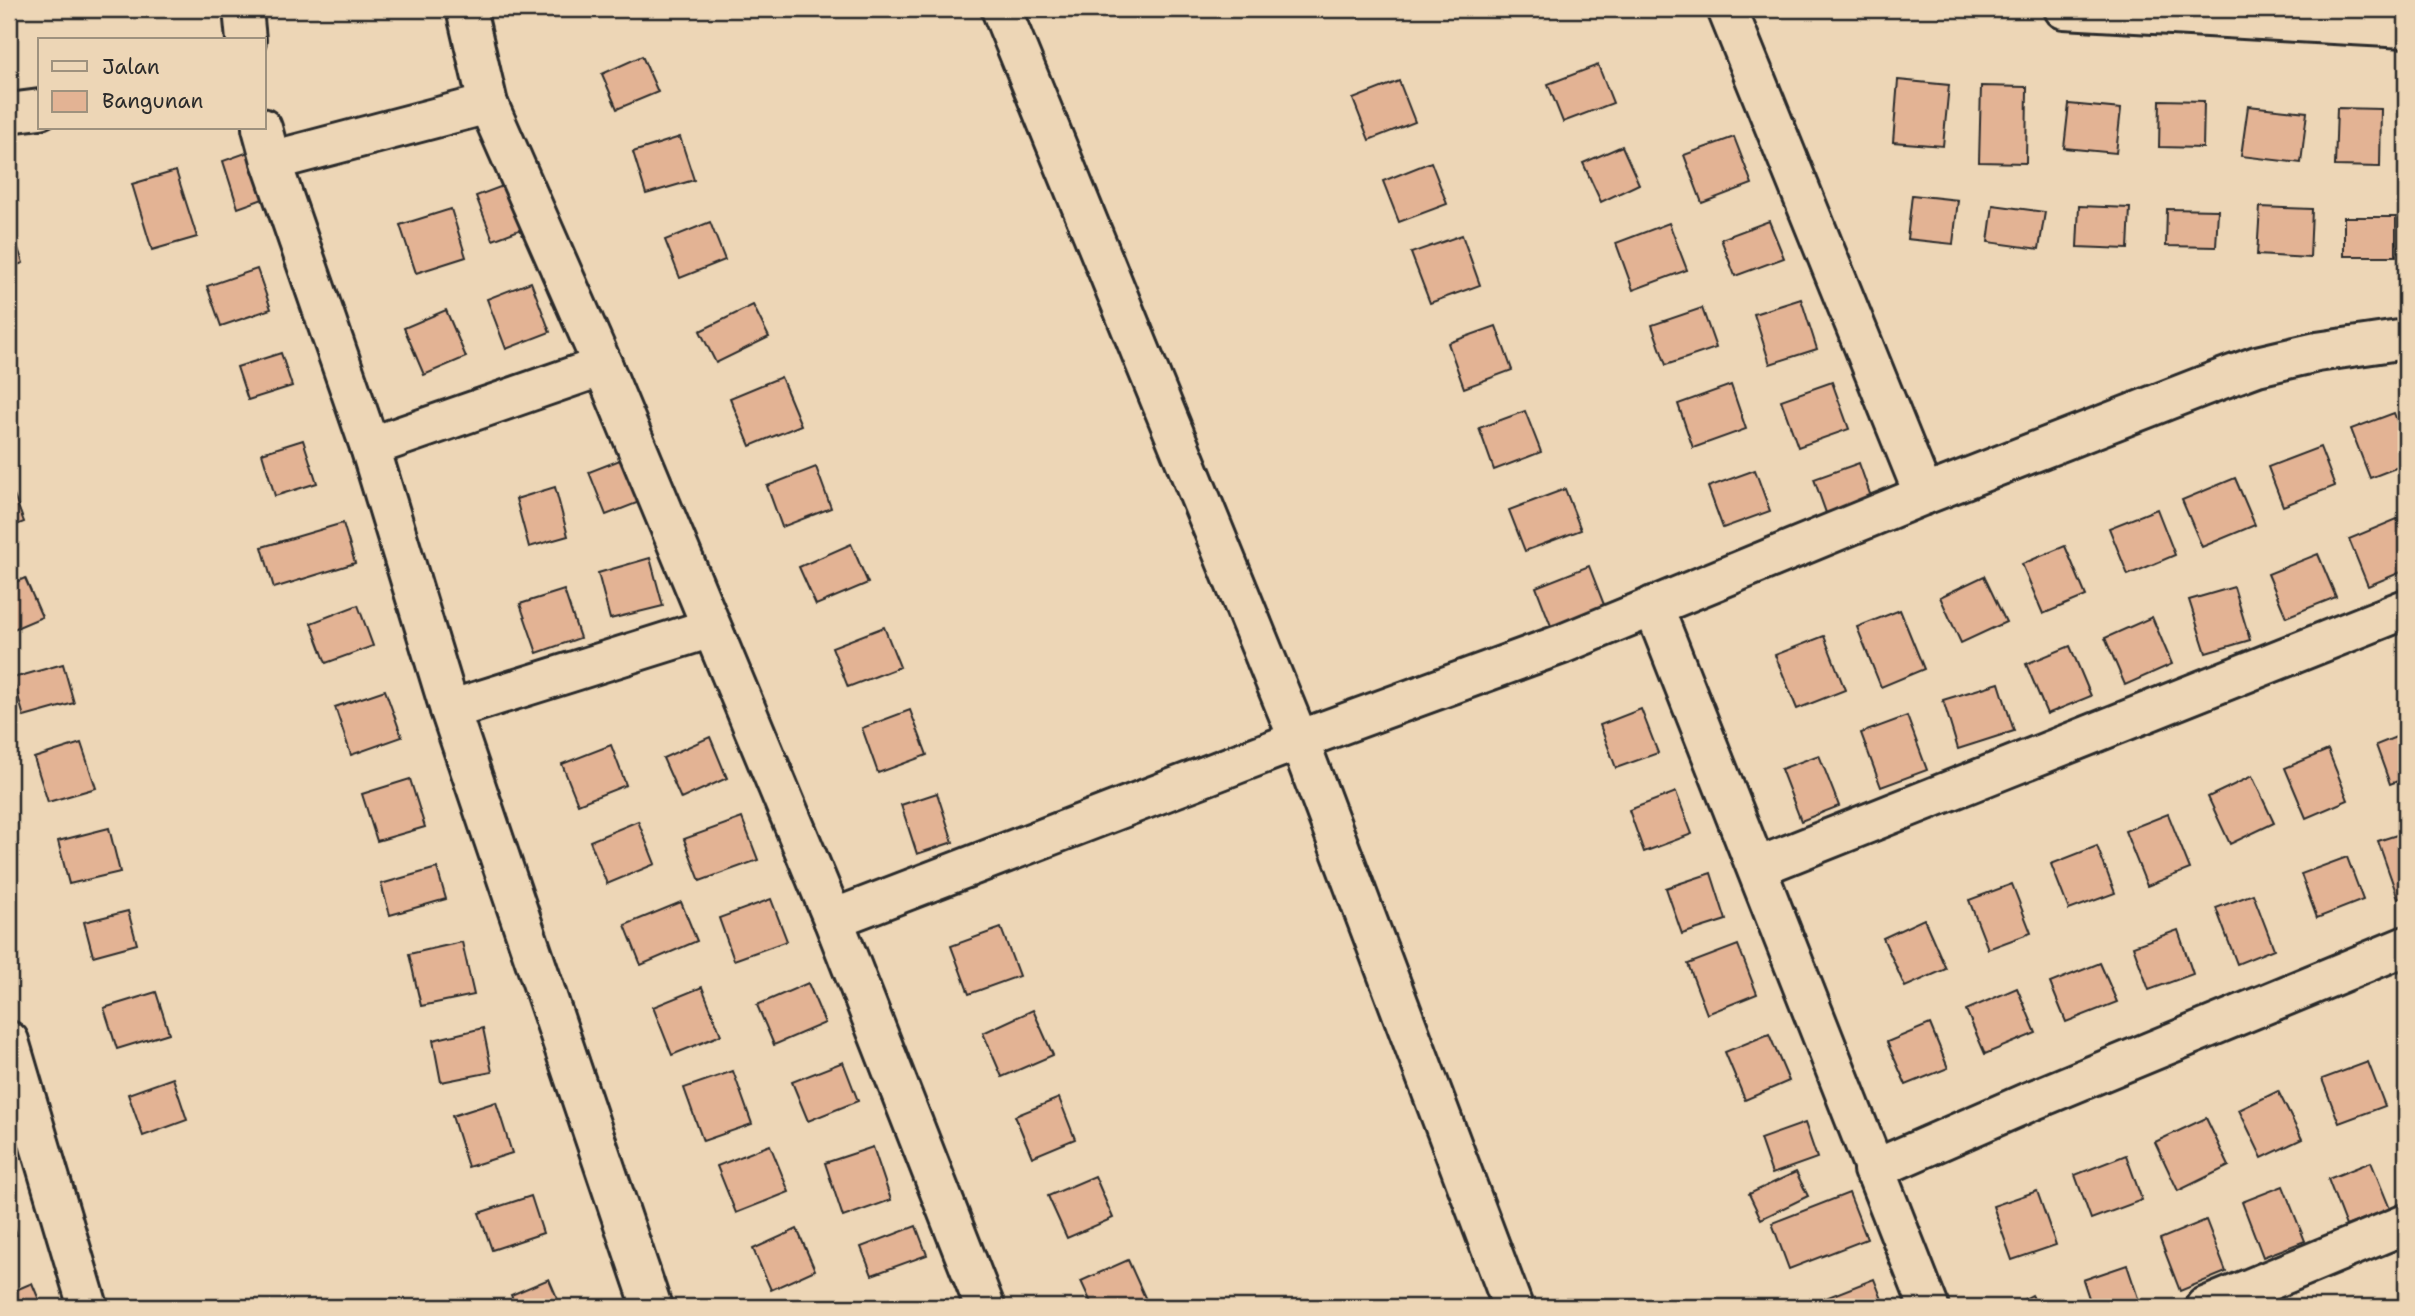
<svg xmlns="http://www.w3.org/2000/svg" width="2415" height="1316" font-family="'Shantell Sans',sans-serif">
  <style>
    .building { fill: #e3b394; stroke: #2b2b2b; stroke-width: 2 }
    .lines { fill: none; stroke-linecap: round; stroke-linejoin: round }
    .minor-casing { stroke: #2b2b2b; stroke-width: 44 }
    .minor { stroke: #edd6b6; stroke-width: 38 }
  </style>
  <rect width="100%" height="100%" fill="#edd6b6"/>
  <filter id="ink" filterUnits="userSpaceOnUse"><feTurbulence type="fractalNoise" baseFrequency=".0143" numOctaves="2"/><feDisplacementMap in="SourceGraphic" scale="14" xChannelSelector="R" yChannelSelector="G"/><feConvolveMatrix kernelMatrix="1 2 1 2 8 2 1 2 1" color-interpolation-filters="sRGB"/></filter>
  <g filter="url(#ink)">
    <g class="building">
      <polygon points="642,56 658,92 617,109 602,74"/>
      <polygon points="1598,65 1613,103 1563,122 1548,84"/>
      <polygon points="1898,80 1949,85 1943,146 1893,142"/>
      <polygon points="1399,81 1415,122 1369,140 1353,99"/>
      <polygon points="1981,86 2027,87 2026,163 1979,162"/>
      <polygon points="2160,100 2204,101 2203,148 2159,147"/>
      <polygon points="2069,104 2121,109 2116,153 2064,148"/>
      <polygon points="2248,106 2307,112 2301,163 2241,156"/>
      <polygon points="2337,108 2381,109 2380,167 2335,166"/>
      <polygon points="680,137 694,180 646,194 633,152"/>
      <polygon points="1734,137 1752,184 1702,203 1684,155"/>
      <polygon points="1622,146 1639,184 1601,202 1583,163"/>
      <polygon points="257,149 274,195 238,208 223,161"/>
      <polygon points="1431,162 1447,204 1399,222 1383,181"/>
      <polygon points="176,171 197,237 152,250 132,184"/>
      <polygon points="516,181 532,225 493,240 476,196"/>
      <polygon points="1912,195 1958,200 1953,244 1907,239"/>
      <polygon points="1993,205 2045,212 2039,249 1988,242"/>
      <polygon points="2079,206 2130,208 2128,249 2077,247"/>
      <polygon points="2260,207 2312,209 2310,258 2257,255"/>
      <polygon points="451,209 466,257 416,273 400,225"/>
      <polygon points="2167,209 2218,210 2216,247 2166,246"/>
      <rect x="2344" y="217" width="52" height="39"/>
      <polygon points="1769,221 1784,258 1735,276 1721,239"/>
      <polygon points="9,222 23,263 9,268"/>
      <polygon points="710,222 725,260 680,278 665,240"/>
      <polygon points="1669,223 1687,270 1633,290 1616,243"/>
      <polygon points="1462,235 1480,285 1430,303 1411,253"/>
      <polygon points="257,269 271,309 221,326 207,286"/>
      <polygon points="531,282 550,332 506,349 487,299"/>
      <polygon points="1801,299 1817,349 1770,364 1754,314"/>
      <polygon points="753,305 769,337 716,363 700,331"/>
      <polygon points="1702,308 1716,348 1666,365 1652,325"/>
      <polygon points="446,310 466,357 424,375 404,328"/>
      <polygon points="1496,326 1512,370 1464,388 1448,343"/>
      <polygon points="281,353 292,386 248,400 237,367"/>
      <polygon points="781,377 801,425 750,446 730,398"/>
      <polygon points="1832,382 1849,429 1798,447 1781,400"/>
      <polygon points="1731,385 1746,429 1693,448 1678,404"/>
      <polygon points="1525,411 1541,452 1494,470 1479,428"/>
      <polygon points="2394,413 2406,444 2406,464 2370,478 2351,429"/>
      <polygon points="303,440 317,483 275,496 262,453"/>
      <polygon points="2320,447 2335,486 2283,506 2268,467"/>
      <polygon points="625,458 642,501 606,515 589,472"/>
      <polygon points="1859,463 1876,511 1831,527 1814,479"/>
      <polygon points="816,467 831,508 782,527 767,486"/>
      <polygon points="1755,470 1770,511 1723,528 1708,487"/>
      <polygon points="2235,478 2255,525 2202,547 2182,500"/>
      <polygon points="9,482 24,522 9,528"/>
      <polygon points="555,487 568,536 529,547 516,499"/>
      <polygon points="1565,489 1581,530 1525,551 1509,510"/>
      <polygon points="2157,509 2175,555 2128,575 2109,528"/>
      <polygon points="2397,519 2406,543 2406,570 2368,586 2349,539"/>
      <polygon points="343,523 355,563 274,588 262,547"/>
      <polygon points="851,544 868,583 816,605 799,567"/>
      <polygon points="2065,546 2086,596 2043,614 2022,564"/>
      <polygon points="2318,554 2336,597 2286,617 2268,574"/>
      <polygon points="650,558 663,606 610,619 598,573"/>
      <polygon points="1589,566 1606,610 1553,631 1536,587"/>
      <polygon points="1984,576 2006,622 1961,643 1940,597"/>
      <polygon points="25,578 42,617 9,631 9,585"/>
      <polygon points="2234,587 2250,640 2206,653 2189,600"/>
      <polygon points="564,590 580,638 537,653 520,604"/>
      <polygon points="358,605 373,646 326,663 311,623"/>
      <polygon points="1900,610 1924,669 1881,687 1857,627"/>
      <polygon points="2152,617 2172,664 2125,685 2105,638"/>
      <polygon points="884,627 900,667 848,687 832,647"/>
      <polygon points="1824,636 1845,690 1797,709 1775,655"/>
      <polygon points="2070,646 2091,696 2047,714 2026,664"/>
      <polygon points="63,664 74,703 24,717 13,678"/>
      <polygon points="1999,683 2014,731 1958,749 1943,700"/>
      <polygon points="385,690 402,737 351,755 335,707"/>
      <polygon points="1641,709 1658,753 1616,768 1600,725"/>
      <polygon points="910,710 927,755 878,773 862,728"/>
      <polygon points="1907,716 1927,770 1881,787 1861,733"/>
      <polygon points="2406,733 2406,778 2390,784 2376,745"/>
      <polygon points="710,737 727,778 681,799 663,758"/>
      <polygon points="81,743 96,788 48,802 34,758"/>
      <polygon points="611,745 626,785 578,804 562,764"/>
      <polygon points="2328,750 2348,800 2306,818 2285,768"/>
      <polygon points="1819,755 1839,806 1801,821 1781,769"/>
      <polygon points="2252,776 2274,823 2230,844 2208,797"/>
      <polygon points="410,779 425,827 377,841 362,794"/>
      <polygon points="1676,792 1692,834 1644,852 1629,810"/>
      <polygon points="937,793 953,842 917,854 901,805"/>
      <polygon points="2168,814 2190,869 2147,886 2125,831"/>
      <polygon points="742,818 758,860 700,881 684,839"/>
      <polygon points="638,821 655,864 607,884 590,841"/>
      <polygon points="109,828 120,872 69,884 58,841"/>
      <polygon points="2406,832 2406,895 2398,898 2378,841"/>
      <polygon points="2097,846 2115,893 2069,910 2051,864"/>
      <polygon points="2347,857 2363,900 2317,918 2301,874"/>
      <polygon points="437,868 446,899 390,915 381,884"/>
      <polygon points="1711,873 1726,920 1682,934 1666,888"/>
      <polygon points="2012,884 2031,933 1988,949 1969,900"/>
      <polygon points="2253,894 2274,949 2237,964 2216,908"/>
      <polygon points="771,899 787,941 734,960 719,918"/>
      <polygon points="681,902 697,941 641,965 625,925"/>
      <polygon points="128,911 137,944 93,956 84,922"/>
      <polygon points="1924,919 1946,969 1905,987 1883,938"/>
      <polygon points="1001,928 1019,976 969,994 951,946"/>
      <polygon points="2178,930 2193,974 2149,990 2133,946"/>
      <polygon points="462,942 474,995 421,1006 409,954"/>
      <polygon points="1738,945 1757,994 1707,1014 1688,964"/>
      <polygon points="2100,963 2117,1002 2066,1022 2050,983"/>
      <polygon points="808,983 825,1023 774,1045 757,1005"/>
      <polygon points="702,987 721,1035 672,1055 653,1007"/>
      <polygon points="2017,988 2036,1033 1985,1054 1966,1010"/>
      <polygon points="156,992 169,1033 117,1049 104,1008"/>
      <polygon points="1033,1010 1053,1055 1002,1077 983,1033"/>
      <polygon points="1930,1024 1948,1068 1906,1085 1887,1042"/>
      <polygon points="483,1028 492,1072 441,1082 433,1040"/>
      <polygon points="1769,1034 1789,1081 1745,1100 1725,1052"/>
      <polygon points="843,1062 858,1101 808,1121 792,1082"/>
      <polygon points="2368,1062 2385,1106 2339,1123 2322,1079"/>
      <polygon points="733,1071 752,1124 703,1141 684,1088"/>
      <polygon points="173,1078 187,1120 143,1136 128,1094"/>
      <polygon points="2278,1091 2302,1139 2262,1158 2239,1110"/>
      <polygon points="1059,1098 1075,1139 1032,1157 1015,1116"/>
      <polygon points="496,1102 512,1153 468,1167 452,1116"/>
      <polygon points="2206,1118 2229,1166 2178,1191 2155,1142"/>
      <polygon points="1805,1123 1817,1158 1772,1174 1760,1139"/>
      <polygon points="770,1145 789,1192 736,1213 717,1166"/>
      <polygon points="873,1147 891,1200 843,1217 825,1163"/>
      <polygon points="2126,1155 2142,1200 2091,1219 2075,1175"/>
      <polygon points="2371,1162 2390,1209 2346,1226 2328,1179"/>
      <polygon points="1796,1172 1808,1196 1761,1219 1749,1194"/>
      <polygon points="1095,1176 1113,1218 1067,1238 1048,1196"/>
      <polygon points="2283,1186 2305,1241 2263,1257 2242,1202"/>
      <polygon points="2037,1191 2056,1245 2012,1260 1993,1206"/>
      <polygon points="1849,1193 1867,1239 1789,1269 1772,1223"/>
      <polygon points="531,1196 543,1233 492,1250 479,1213"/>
      <polygon points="9,1210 17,1235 9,1237"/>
      <polygon points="2206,1220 2226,1272 2180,1291 2160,1239"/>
      <polygon points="916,1226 927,1255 872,1275 861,1247"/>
      <polygon points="797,1229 815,1270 771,1290 753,1249"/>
      <polygon points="1128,1260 1147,1302 1135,1307 1093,1307 1081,1281"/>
      <polygon points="2127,1265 2141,1307 2092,1307 2083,1280"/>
      <polygon points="549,1279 561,1307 516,1307 511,1295"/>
      <polygon points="1874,1279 1885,1307 1826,1307 1823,1299"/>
      <polygon points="32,1283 42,1307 9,1307 9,1293"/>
      <polygon points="2032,1295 2038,1307 2009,1307"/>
    </g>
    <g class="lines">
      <g class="minor-casing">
        <g id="minor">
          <polyline points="243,9 246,40"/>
          <polyline points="466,9 488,104 603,366 833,919 1299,740 1562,644 1924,495 2203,386 2257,366 2317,352 2406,339"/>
          <polyline points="1001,9 1299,740 1513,1307"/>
          <polyline points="1727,9 1924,495"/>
          <polyline points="2064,9 2406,28"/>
          <polyline points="9,113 40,109"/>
          <polyline points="262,128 271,161 370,447 450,710 652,1307"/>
          <polyline points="271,161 488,104"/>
          <polyline points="370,447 603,366"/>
          <polyline points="1653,606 1929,1307"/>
          <polyline points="450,710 711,628"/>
          <polyline points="1758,867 2406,609"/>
          <polyline points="833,919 985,1307"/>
          <polyline points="9,1041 88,1307"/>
          <polyline points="1873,1170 2031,1101 2406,946"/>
          <polyline points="2205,1307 2406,1224"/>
        </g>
      </g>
      <use href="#minor" class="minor"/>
    </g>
  </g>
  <rect width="2415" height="1316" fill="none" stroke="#edd6b6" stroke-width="35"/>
  <rect x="18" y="18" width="2380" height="1281" fill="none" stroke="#2b2b2b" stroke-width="2.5" filter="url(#ink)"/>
  <rect x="38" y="38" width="228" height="91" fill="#edd6b6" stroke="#9f927e" stroke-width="2"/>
  <rect x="52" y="61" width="35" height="10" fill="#edd6b6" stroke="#9f927e" stroke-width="2"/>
  <text x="102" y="74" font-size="21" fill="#2b2b2b">Jalan</text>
  <rect x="52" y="91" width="35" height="21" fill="#e3b394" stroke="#9f927e" stroke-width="2"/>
  <text x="102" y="108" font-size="21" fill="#2b2b2b">Bangunan</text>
</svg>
